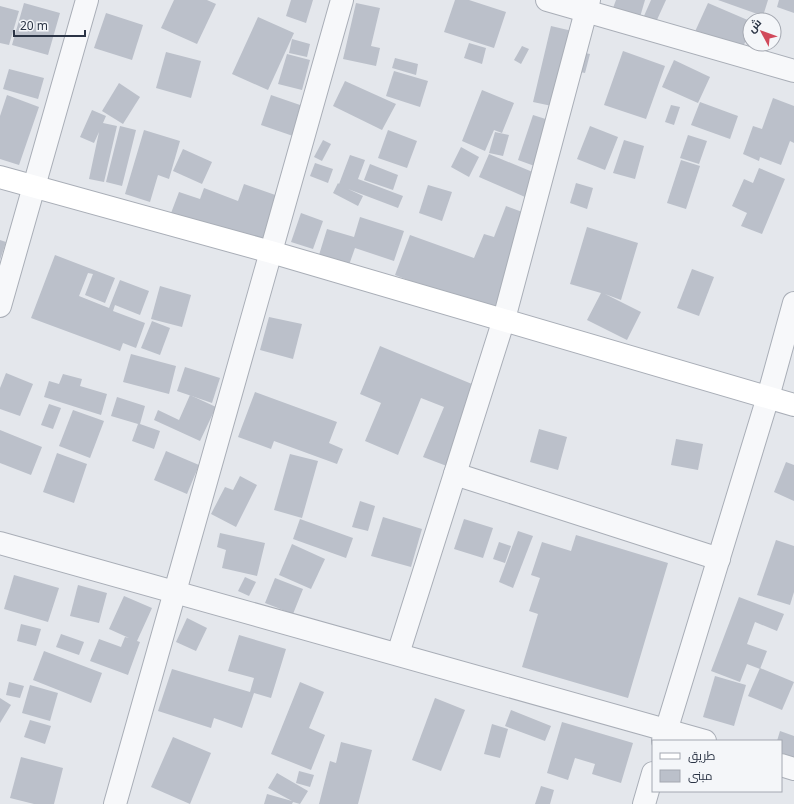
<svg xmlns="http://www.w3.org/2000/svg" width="794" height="804" font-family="'Noto Sans',Cairo,sans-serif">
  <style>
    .building { fill: #bbc0ca }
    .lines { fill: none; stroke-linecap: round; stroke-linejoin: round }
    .street-casing { stroke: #a9aeb7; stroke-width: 24 }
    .secondary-casing { stroke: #a9aeb7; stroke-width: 24 }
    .street { stroke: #f7f8fa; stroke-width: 22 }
    .secondary { stroke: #fff; stroke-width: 22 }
  </style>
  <rect width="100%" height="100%" fill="#e4e7ec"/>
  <g class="building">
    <polygon points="174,0 207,0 216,4 197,44 161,28"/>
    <polygon points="291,0 313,0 306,23 286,16"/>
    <polygon points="455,0 469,0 506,12 494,48 444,32"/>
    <polygon points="616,0 645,0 640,17 613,8"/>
    <polygon points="651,0 666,0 656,22 644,16"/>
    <polygon points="718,0 768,0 763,16"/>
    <polygon points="779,0 794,0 794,13 777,7"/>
    <polygon points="24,3 60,13 48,55 12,45"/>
    <polygon points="356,3 380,8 371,46 380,48 376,66 343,59"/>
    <polygon points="708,3 750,21 750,31 739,56 693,36"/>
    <polygon points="0,6 19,11 9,45 0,43"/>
    <polygon points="106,13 143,25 132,60 94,48"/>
    <polygon points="258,17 294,33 268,90 232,74"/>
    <polygon points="551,26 585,34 580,52 590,54 585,73 575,71 566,109 533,102"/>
    <polygon points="292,39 310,44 307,57 289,53"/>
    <polygon points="469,43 486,48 482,64 464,58"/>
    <polygon points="522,46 529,49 521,64 514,60"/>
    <polygon points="623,51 665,66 646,119 604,105"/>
    <polygon points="166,52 201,61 191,98 156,88"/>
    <polygon points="287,54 310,60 302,90 278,84"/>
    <polygon points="395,58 418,64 416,75 392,68"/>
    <polygon points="674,60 710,77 698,103 662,87"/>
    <polygon points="9,69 44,78 38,99 3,89"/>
    <polygon points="394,71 428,81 420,107 386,96"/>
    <polygon points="345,81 396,104 382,130 333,106"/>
    <polygon points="119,83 140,97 123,124 102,111"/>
    <polygon points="482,90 514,103 502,133 494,130 485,151 462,141"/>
    <polygon points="7,95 39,107 19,165 0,159 0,116"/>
    <polygon points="271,95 303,106 293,136 261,125"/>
    <polygon points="773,98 794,106 794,143 790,141 781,165 760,157 759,161 743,154 753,126 762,129"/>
    <polygon points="700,102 738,116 730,139 691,125"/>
    <polygon points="671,105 680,107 674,125 665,122"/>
    <polygon points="92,110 106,116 103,123 117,126 104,182 89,179 99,132 94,143 80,137"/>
    <polygon points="533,115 555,122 540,168 518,160"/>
    <polygon points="120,126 136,130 122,186 106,182"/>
    <polygon points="590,126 618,137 605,170 577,159"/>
    <polygon points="144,130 180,141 169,179 158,175 150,202 125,194"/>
    <polygon points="388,130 417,141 407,168 378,158"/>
    <polygon points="495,132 509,135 503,156 489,153"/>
    <polygon points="688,135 707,141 699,164 680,158"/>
    <polygon points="323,140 331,144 322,161 314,157"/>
    <polygon points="624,140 644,146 635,179 613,173"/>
    <polygon points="461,147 479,157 469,177 451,167"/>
    <polygon points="183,149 212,162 202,184 173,171"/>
    <polygon points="489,154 535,173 525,197 479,177"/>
    <polygon points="350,155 365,160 358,179 403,196 398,208 348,189 363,196 358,206 333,193 338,183 339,184"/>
    <polygon points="681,160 700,166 686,209 667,203"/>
    <polygon points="315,163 333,169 328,183 310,176"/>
    <polygon points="370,164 398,175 393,190 364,180"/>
    <polygon points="759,168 785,179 762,234 741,226 747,213 732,206 744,179 753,183"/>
    <polygon points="576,183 593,188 587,209 570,203"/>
    <polygon points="244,184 281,197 264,243 168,221 179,192 200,199 204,188 238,201"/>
    <polygon points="428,185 452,192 442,221 419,213"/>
    <polygon points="506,206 525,213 495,314 395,275 410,235 474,258 484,234 494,237"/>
    <polygon points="301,213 323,221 313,249 291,242"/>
    <polygon points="360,217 404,231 394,261 355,248 349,265 319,255 327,229 354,237"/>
    <polygon points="587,227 638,243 621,300 605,294 641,312 627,340 587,320 601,293 570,284"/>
    <polygon points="0,240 6,242 0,260"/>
    <polygon points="55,255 115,278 105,303 85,295 93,274 88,273 79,296 109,308 120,280 149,291 140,315 115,305 113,311 145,323 136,348 123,343 120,351 31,318"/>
    <polygon points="692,269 714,277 699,316 677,308"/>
    <polygon points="160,286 191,295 182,327 151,319"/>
    <polygon points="269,317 302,324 293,359 260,350"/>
    <polygon points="152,321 170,328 160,355 141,348"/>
    <polygon points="380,346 484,389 452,468 423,457 444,407 421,398 398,455 365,441 381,403 360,394"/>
    <polygon points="131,354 176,366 169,394 123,382"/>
    <polygon points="185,367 220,378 212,403 177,391"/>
    <polygon points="6,373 33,384 20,416 0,409 0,388"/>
    <polygon points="63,374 82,379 80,386 107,394 101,415 44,397 49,381 59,384"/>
    <polygon points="255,392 337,422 329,443 343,449 337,464 274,441 271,449 238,437"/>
    <polygon points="190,395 216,407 200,441 154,420 158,410 179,420"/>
    <polygon points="117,397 145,406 140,424 160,431 154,449 132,441 138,424 111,416"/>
    <polygon points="49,404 61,408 53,429 41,425"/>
    <polygon points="73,410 104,421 90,458 59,446"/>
    <polygon points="539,429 567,437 558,470 530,462"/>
    <polygon points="0,430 42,447 31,475 0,463"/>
    <polygon points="676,439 703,444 698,470 671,465"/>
    <polygon points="166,451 199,465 187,494 154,480"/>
    <polygon points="57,453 87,464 74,503 43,492"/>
    <polygon points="290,454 318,461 302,518 274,510"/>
    <polygon points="786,462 794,465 794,501 774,492"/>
    <polygon points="240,476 257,485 236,527 211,514 225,487 233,490"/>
    <polygon points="360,501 375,506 368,531 352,527"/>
    <polygon points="383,517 422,529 411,567 371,556"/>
    <polygon points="300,519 353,538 346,558 293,539"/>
    <polygon points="464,519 493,528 483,558 454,549"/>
    <polygon points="518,531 533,536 513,588 499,582"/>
    <polygon points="220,533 265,543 257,576 222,568 226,550 217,547"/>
    <polygon points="576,535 668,563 628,698 522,667 538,614 529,611 540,578 531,575 542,542 571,551"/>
    <polygon points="776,540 794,546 794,592 790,605 757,595"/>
    <polygon points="499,542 511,546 505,563 493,559"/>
    <polygon points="292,544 325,559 311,589 279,575"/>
    <polygon points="14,575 59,588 48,622 4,609"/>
    <polygon points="245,577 256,582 249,596 238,591"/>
    <polygon points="275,578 303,589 293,614 265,603"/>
    <polygon points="78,585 107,593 99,623 70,616"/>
    <polygon points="124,596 152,608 137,641 140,642 128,675 90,661 99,639 121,647 125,637 129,638 109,629"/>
    <polygon points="739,597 784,614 777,631 755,622 747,644 767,651 760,669 747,664 740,682 711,671"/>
    <polygon points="187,618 207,628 196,651 176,642"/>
    <polygon points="21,624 41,629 36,646 17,641"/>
    <polygon points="61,634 84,642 79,655 56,647"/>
    <polygon points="239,635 286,649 271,698 254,693 242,728 214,718 211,728 158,711 172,669 250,692 254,678 228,671"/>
    <polygon points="44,651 102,673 91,703 33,680"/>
    <polygon points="760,668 794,682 782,710 748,696"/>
    <polygon points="715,676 746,685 734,726 703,717"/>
    <polygon points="9,682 24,686 20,698 6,695"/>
    <polygon points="300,682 324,692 309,728 325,735 311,770 271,754"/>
    <polygon points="30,685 58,693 50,721 22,713"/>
    <polygon points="0,698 11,705 0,723"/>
    <polygon points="435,698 465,710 441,771 412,760"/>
    <polygon points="511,710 551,726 545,741 505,726"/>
    <polygon points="30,720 51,726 45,744 24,737"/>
    <polygon points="562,722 633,743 621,783 592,774 595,764 575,758 568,780 547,773"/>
    <polygon points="492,724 508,729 500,758 484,754"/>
    <polygon points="780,731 794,736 794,757 781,753 781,741 777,741"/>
    <polygon points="173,737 211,753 190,804 151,787"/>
    <polygon points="341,742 372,750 358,804 319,804 330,761 336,763"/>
    <polygon points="21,757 63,768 54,804 34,804 10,798"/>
    <polygon points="299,771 314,775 310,787 296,783"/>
    <polygon points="277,773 308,791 300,804 293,802 292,804 264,804 267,794 292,801 268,788"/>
    <polygon points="541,786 554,790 550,804 535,804"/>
  </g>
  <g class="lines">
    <g class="street-casing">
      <g id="street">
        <polyline points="547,0 794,71"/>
        <polyline points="0,306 87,0"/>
        <polyline points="455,474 719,559"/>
        <polyline points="0,543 705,741"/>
        <polyline points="398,654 504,319 589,0"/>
        <polyline points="663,741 768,397 794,303"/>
        <polyline points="781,765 794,769"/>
        <polyline points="115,804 342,0"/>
        <polyline points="644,804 653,773"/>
      </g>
    </g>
    <g class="secondary-casing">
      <polyline id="secondary" points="0,177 271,252 794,405"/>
    </g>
    <use href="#street" class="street"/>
    <use href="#secondary" class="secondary"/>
  </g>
  <rect x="652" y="740" width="130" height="52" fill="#f4f6f9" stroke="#a4a8b1"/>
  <rect x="660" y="753" width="20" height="6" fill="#ffffff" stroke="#a4a8b1"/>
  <text x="688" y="760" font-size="12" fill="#2b3445">طريق</text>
  <rect x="660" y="770" width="20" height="12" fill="#bbc0ca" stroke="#a4a8b1"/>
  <text x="688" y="780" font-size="12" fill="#2b3445">مبنى</text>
  <g transform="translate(762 32) rotate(311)"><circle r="19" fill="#f4f6f9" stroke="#a4a8b1"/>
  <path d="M0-3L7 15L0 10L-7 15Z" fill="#d1495b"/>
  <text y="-6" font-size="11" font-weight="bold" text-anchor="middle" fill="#2b3445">ش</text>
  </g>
  <path d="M14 30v6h71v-6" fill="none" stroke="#2b3445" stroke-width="2"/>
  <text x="20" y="30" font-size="12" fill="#2b3445" stroke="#f4f6f9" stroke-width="3" paint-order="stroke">20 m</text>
</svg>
